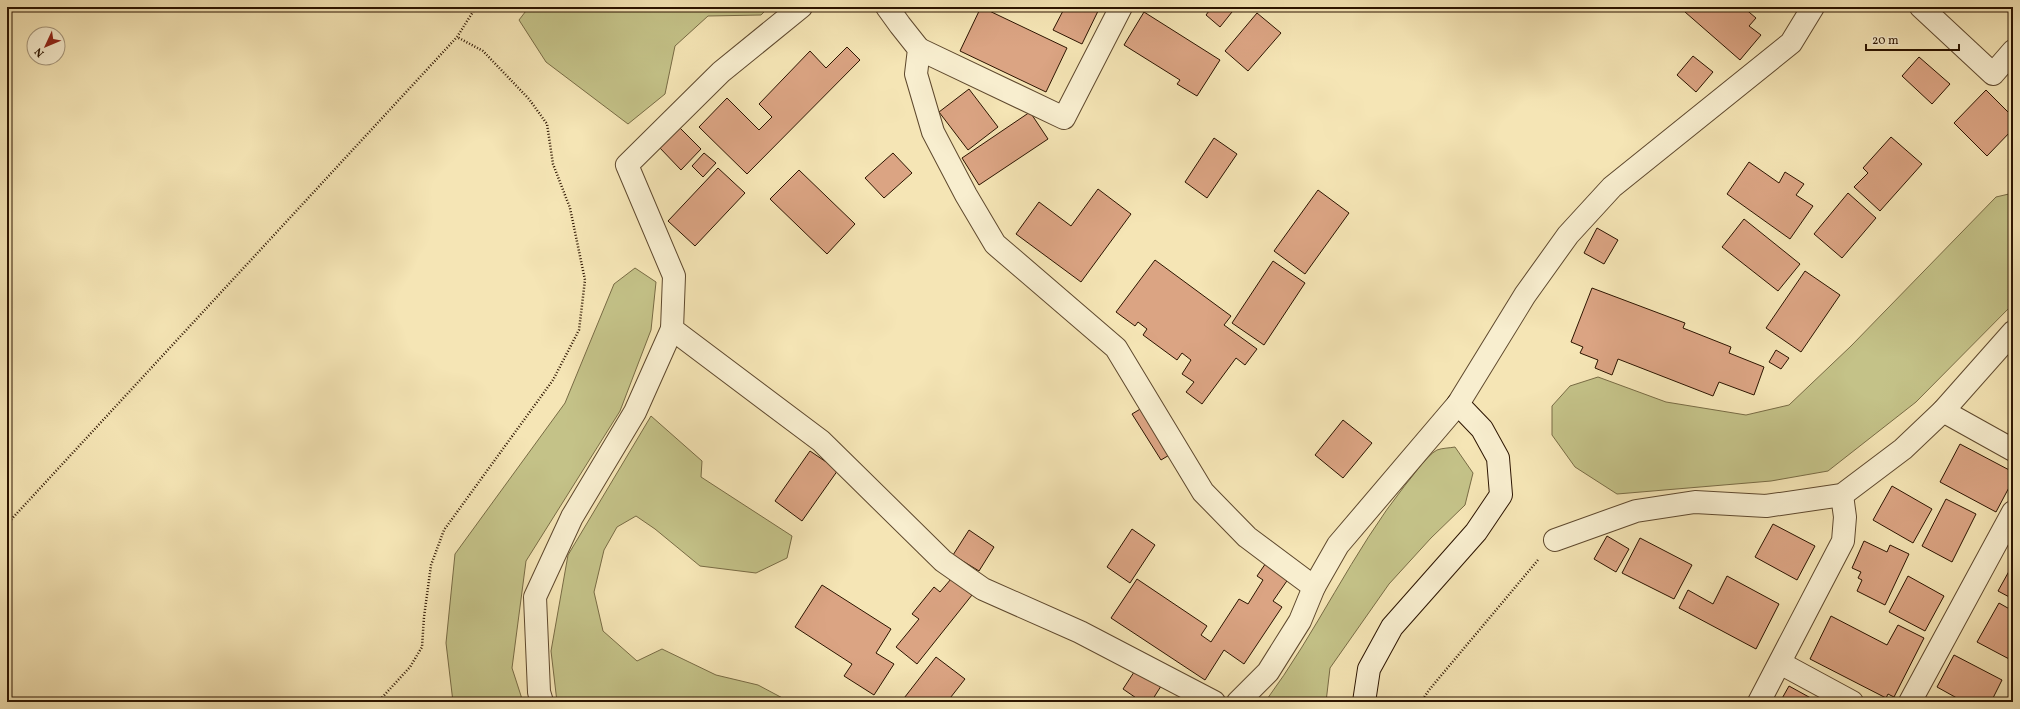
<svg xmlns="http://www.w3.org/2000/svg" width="2020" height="709" font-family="Vollkorn,serif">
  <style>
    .green { fill: #c4c288; stroke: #786b44 }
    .building { fill: #dba483; stroke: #2c1400 }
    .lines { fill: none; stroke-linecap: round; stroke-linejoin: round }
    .street-casing { stroke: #5e482d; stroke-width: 24 }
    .secondary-casing { stroke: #2c1400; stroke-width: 24 }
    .path { stroke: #2c1400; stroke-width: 2.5; stroke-dasharray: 1 2; stroke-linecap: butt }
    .street { stroke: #f8eecf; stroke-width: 22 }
    .secondary { stroke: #f8eecf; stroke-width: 22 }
  </style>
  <rect width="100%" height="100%" fill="#f5e5b5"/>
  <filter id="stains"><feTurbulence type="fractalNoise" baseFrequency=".005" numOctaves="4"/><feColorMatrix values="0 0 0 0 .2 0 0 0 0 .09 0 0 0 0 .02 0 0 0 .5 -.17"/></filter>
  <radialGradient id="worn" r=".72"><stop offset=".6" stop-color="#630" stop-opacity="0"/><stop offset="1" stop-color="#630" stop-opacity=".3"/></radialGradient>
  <g class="green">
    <polygon points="529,7 769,7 761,15 708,16 675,46 665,94 628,124 546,62 519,20"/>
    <polygon points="2013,193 2013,304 1916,402 1828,471 1771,481 1617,494 1575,467 1552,435 1552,406 1570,386 1598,377 1666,402 1746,415 1789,405 1851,346 1996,197"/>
    <polygon points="635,268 656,282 651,330 620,411 526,561 512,668 523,702 453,702 446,643 455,554 565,403 614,284"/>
    <polygon points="651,416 702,461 701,477 792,536 787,558 756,573 700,566 655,529 636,516 617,527 604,550 594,592 603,631 637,661 662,649 716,675 758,685 790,702 557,702 551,651 568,555"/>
    <path d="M1455 447 1473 473 1465 505 1431 538 1389 584 1330 668 1326 702H1265C1317 632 1352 552 1406 484 1414 475 1426 456 1437 450 1442 448 1450 448 1455 447Z"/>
  </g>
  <g class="building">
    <polygon points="981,7 1067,48 1046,92 960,51"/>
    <polygon points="1065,7 1100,7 1082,44 1053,30"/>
    <polygon points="1212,7 1236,7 1220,27 1206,15"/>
    <polygon points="1690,7 1743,7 1756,18 1749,26 1761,35 1740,60 1685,12"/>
    <polygon points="1144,12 1220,60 1197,96 1177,84 1180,80 1124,45"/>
    <polygon points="1257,13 1281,33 1248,71 1225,51"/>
    <polygon points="847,47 860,60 747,174 699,127 727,98 759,130 772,117 759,104 810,51 826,68"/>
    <polygon points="1693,56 1713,72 1696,92 1677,75"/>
    <polygon points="1919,57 1950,84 1932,104 1902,76"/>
    <polygon points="969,89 998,127 968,150 939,112"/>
    <polygon points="1986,90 2013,117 2013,129 1987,156 1954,123"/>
    <polygon points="1030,112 1048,139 979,185 962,158"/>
    <polygon points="679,127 701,149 681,170 659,147"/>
    <polygon points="1891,137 1922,164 1880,211 1854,187 1868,173 1863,168"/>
    <polygon points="1214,138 1237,154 1207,198 1185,182"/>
    <polygon points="704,153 716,163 703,177 692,166"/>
    <polygon points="893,153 912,173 884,198 865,178"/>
    <polygon points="1749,162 1779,183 1785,172 1804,184 1796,195 1813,206 1790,239 1727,194"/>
    <polygon points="718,168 745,193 695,246 668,221"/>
    <polygon points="799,170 855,224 827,254 770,199"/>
    <polygon points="1098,189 1131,214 1081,282 1016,234 1039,202 1071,226"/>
    <polygon points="1318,190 1349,213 1305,274 1274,251"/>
    <polygon points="1848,193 1876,218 1842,258 1814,234"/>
    <polygon points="1744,219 1800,264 1778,291 1722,247"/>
    <polygon points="1597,228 1618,240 1604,264 1584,253"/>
    <polygon points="1155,260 1231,316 1224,325 1257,349 1245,365 1236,358 1202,404 1186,392 1194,382 1182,374 1191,360 1182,353 1177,360 1143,335 1147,329 1138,322 1135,326 1116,312"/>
    <polygon points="1273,261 1305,283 1264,345 1232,323"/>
    <polygon points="1805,271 1840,295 1801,352 1766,328"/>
    <polygon points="1592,288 1685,323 1683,328 1731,347 1729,353 1764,367 1754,395 1719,382 1713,396 1618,359 1612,375 1595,368 1598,360 1580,353 1583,347 1571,342"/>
    <polygon points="1776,350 1789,358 1781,369 1769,362"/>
    <polygon points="1142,408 1171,454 1161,460 1132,414"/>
    <polygon points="1343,420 1372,443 1343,478 1315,455"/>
    <polygon points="1960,444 2013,472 2013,480 1996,512 1940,482"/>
    <polygon points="810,451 838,470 802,521 775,501"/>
    <polygon points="1892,486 1932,509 1913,543 1873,520"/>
    <polygon points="1946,499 1976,514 1952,562 1922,546"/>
    <polygon points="1773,524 1815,546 1797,580 1755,557"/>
    <polygon points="1132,529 1155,545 1130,583 1107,567"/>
    <polygon points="969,530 994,547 979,571 953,555"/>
    <polygon points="1607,536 1629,549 1616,572 1594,559"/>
    <polygon points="1640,538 1692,565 1674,599 1622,573"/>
    <polygon points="1864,541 1887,552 1890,545 1909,554 1885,605 1857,591 1862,580 1858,578 1861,572 1852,568"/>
    <polygon points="1268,560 1291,575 1273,601 1282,607 1244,664 1224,650 1205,680 1111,618 1137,579 1207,626 1201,635 1211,642 1239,599 1248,604 1263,580 1257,576"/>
    <polygon points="2013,564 2013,599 1998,591"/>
    <polygon points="1727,576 1779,604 1756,649 1679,608 1688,590 1713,604"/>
    <polygon points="1908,576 1944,596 1925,631 1889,612"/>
    <polygon points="951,579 972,595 917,664 896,647 919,619 912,614 934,587 940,592"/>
    <polygon points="822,585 891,629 876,653 894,664 874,695 844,676 852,664 795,627"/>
    <polygon points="1999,603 2013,611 2013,656 2011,660 1977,642"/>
    <polygon points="1831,616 1887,645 1898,625 1924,638 1894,697 1888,694 1886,698 1810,659"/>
    <polygon points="1954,655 2002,680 1991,702 1964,702 1937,687"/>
    <polygon points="936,657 965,679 947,702 901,702"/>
    <polygon points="1138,666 1163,683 1151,702 1142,702 1123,689"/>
    <polygon points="1789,686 1818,702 1780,702"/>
  </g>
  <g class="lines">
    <g class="street-casing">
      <g id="street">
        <polyline points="801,7 721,72 627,165 674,276 672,329 821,441 943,561 983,589 1080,632 1214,702"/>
        <polyline points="887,7 900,25 919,49 916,74 933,132 966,195 995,244 1116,348 1203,492 1247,537 1314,587"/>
        <polyline points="1921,7 1993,74 2013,51"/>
        <polyline points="919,49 1064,118 1121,7"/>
        <polyline points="1943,411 2013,450"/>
        <polyline points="1555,540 1636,511 1695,502 1766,506 1842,495 1903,449 1943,411 2013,332"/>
        <polyline points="1780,663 1852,702"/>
        <polyline points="542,702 539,692 535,597 572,517 635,412 672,329"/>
        <polyline points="1238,702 1268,672 1300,621 1314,587 1338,545 1458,404 1525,295 1568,235 1612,187 1791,43 1813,7"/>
        <polyline points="1759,702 1843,541 1845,517 1842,495"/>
        <polyline points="1910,702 2013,512"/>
      </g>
    </g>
    <g class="secondary-casing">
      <polyline id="secondary" points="1364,702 1369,669 1392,627 1476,532 1501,495 1498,458 1482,429 1458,404"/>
    </g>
    <g class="path">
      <polyline points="7,524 457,37 476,7"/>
      <polyline points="378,702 410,667 422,647 424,617 431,565 444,530 553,380 579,330 585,280 570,208 553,164 547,124 529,99 483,51 457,37"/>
      <polyline points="1421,702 1429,690 1538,560"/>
    </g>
    <use href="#street" class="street"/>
    <use href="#secondary" class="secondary"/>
  </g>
  <rect width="2020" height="709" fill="none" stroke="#f5e5b5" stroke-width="24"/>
  <rect x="8" y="8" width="2004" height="693" fill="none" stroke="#2c1400" stroke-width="2"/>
  <rect x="12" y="12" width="1996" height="685" fill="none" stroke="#2c1400"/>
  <g transform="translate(46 46) rotate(226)"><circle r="19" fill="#f8eecf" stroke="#a6977c"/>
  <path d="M0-3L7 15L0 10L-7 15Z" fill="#8f2418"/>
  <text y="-6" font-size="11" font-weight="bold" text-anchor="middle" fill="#2c1400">N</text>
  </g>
  <path d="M1866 44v6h93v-6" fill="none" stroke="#2c1400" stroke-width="2"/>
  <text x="1872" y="44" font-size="12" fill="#2c1400" stroke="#f8eecf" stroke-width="3" paint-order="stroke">20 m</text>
  <rect width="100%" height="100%" filter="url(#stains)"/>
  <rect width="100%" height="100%" fill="url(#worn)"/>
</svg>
